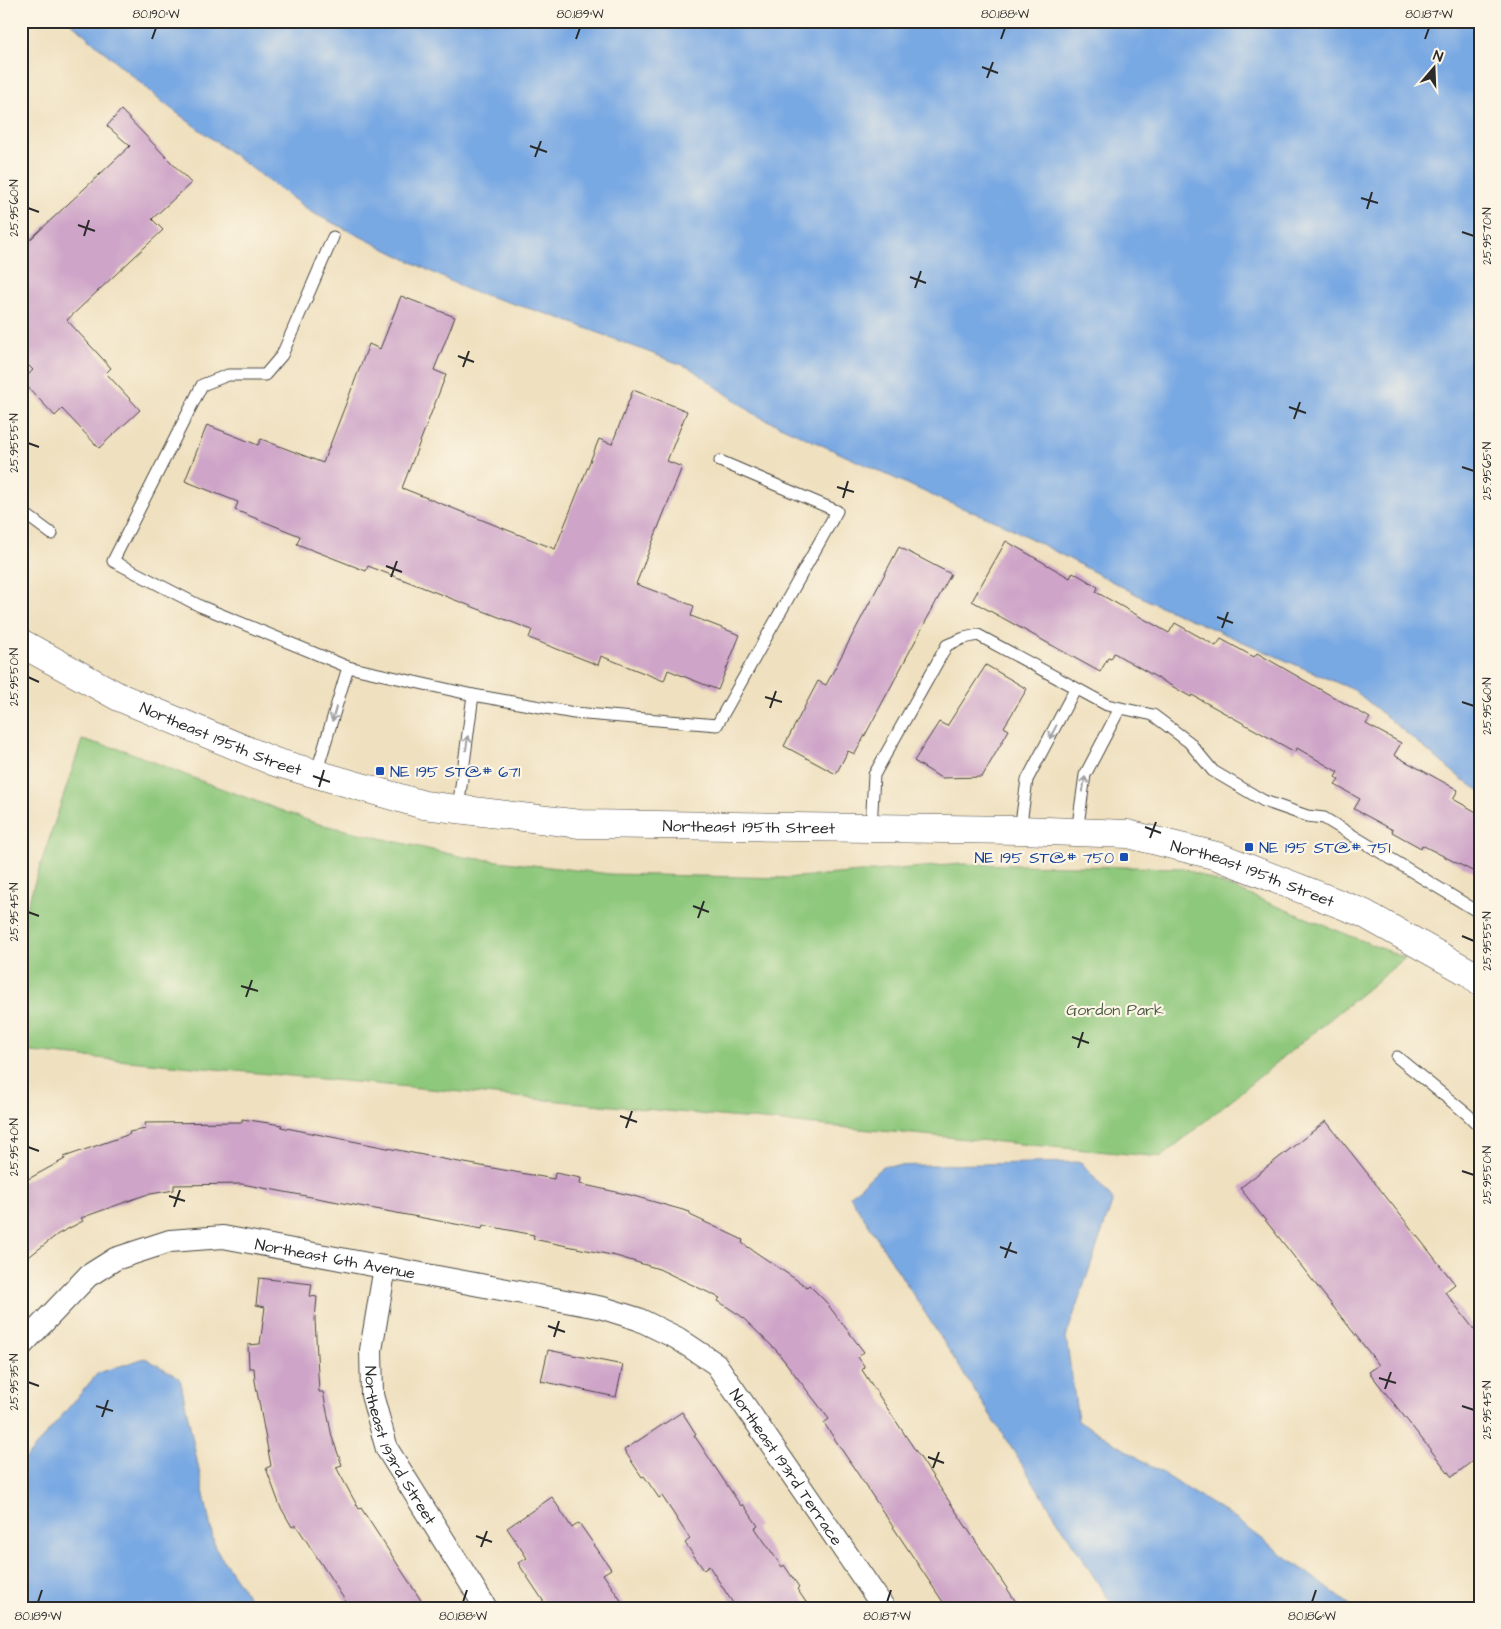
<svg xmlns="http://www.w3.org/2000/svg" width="1501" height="1629" font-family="'Architects Daughter',sans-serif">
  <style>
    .green { fill: #8ec87c; stroke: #5c7a54 }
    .water { fill: #79a9e3; stroke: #526a87 }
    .building { fill: #cea4c8 }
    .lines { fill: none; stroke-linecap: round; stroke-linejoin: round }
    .service-casing { stroke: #484641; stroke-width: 13 }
    .minor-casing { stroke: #484641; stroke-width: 24 }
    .tertiary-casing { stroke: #484641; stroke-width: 29 }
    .service { stroke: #fff; stroke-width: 11 }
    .minor { stroke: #fff; stroke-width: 22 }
    .tertiary { stroke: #fff; stroke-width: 28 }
    .oneway { stroke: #a0a0a0 }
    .ticks { fill: none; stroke: #2b2b2b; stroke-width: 2 }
    .transit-dot { fill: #1a4fb4; stroke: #fcf5e5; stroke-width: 2 }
    .labels { text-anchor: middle; stroke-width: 4.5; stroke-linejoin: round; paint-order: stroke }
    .street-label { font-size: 16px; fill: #2b2b2b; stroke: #fcf5e5 }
    .transit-label { font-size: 16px; fill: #164399; stroke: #fcf5e5; text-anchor: start }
    .park-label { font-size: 16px; fill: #495a43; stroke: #fcf5e5 }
    .neatline { fill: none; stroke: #2b2b2b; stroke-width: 2 }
    .ticks-label { font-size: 12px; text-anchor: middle; fill: #2b2b2b }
  </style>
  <rect width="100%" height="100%" fill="#fcf5e5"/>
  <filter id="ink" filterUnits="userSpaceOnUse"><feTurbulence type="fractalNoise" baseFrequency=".02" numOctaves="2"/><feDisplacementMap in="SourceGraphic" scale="10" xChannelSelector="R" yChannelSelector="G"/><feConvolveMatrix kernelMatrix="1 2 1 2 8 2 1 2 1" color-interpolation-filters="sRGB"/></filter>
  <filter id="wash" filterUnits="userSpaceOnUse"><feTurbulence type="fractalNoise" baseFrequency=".0096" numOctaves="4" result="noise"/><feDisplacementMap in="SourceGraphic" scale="20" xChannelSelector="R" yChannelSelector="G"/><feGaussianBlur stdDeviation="1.12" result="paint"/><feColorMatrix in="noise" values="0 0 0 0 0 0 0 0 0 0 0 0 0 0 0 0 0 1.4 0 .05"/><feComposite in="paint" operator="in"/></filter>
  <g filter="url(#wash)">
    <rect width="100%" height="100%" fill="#efe0bf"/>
    <polygon class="green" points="82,740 124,750 196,779 315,823 463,857 610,874 786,878 961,864 1183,868 1405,958 1161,1157 21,1051 21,924"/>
    <g class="water">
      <polygon points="69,21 1480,21 1480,791 1463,780 1354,690 1151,602 1003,524 940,499 756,415 690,368 557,317 468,290 311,212 165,104"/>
      <polygon points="1081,1162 1113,1200 1066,1337 1078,1420 1237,1520 1354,1608 1114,1608 850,1196 883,1166"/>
      <polygon points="145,1358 180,1378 215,1548 256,1608 21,1608 21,1464 98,1373"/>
    </g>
    <g id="blocks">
      <g class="building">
        <polygon points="121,110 191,183 152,219 163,230 67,320 111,368 106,373 140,410 99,448 62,409 55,416 22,381 33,370 21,358 21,248 130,146 107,126"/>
        <polygon points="401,296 455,317 434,370 446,375 402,488 555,549 599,439 612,444 633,390 687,411 667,461 682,467 636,584 694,606 691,616 740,635 718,690 668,670 664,681 601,656 598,665 529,638 532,630 368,566 366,571 297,544 300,536 235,510 238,502 185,481 207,425 258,445 261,439 323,463 369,344 380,349"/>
        <polygon points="1006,541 1070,578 1073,572 1098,587 1096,592 1169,633 1175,623 1216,646 1221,639 1254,657 1257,653 1370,718 1366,724 1401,743 1394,755 1458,790 1453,799 1480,814 1480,875 1422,845 1421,848 1392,832 1393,830 1354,809 1360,799 1335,785 1339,780 1335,777 1338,772 1297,748 1295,752 1192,695 1191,697 1114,653 1111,659 1108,658 1100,672 972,601"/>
        <polygon points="899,547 951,574 855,754 848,751 836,774 784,746 818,681 826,685"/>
        <polygon points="986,665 1027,689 1004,727 1009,730 982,777 941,778 914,761 939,722 947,726"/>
        <polygon points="242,1119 282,1125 281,1127 448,1160 554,1179 555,1173 581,1178 580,1184 630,1195 690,1212 690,1215 743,1240 742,1243 807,1287 809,1285 825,1301 864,1352 858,1357 865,1367 862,1370 1020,1608 947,1608 824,1423 829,1419 776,1350 741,1316 718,1301 720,1298 659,1269 616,1256 533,1239 534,1235 483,1225 482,1229 242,1184 174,1185 174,1190 145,1195 81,1218 83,1221 58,1234 21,1263 21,1183 65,1159 64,1157 130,1134 129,1132 146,1129 145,1123 242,1122"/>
        <polygon points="1326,1121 1455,1284 1445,1292 1480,1337 1480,1455 1452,1477 1369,1372 1379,1365 1240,1188"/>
        <polygon points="259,1278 312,1284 310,1296 317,1297 315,1319 319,1392 323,1392 332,1437 342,1465 336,1467 359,1509 361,1508 426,1608 350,1608 296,1525 292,1527 280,1506 266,1468 271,1466 255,1381 254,1368 249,1368 248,1345 260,1344 265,1307 256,1305"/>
        <polygon points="548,1350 623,1365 616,1397 541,1381"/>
        <polygon points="682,1412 696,1434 694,1435 713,1464 741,1506 743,1504 758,1526 755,1528 782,1567 784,1565 799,1587 797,1589 810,1608 736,1608 709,1566 704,1570 685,1543 690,1539 662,1496 659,1498 644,1476 642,1477 624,1450"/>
        <polygon points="552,1497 572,1528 579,1523 611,1569 603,1574 626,1608 548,1608 518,1563 527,1558 507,1528"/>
      </g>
    </g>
  </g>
  <g filter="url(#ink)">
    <use href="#blocks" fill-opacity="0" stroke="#484641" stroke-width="1"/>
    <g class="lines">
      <g class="service-casing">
        <g id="service">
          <polyline points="333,237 282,355 265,375 228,375 202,385 113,561 200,606 348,667 473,695 574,713 717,725 837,511 720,461"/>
          <polyline points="21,511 52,534"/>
          <polyline points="316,774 348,667"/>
          <polyline points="458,809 473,695"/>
          <polyline points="871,828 874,775 947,645 964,638 978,635 1107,705 1153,715 1189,742 1213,771 1264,801 1307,816 1324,818 1480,913"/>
          <polyline points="1020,830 1027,780 1075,689"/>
          <polyline points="1077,832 1085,775 1120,708"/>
          <polyline points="1397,1057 1467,1114 1480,1127"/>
        </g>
      </g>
      <g class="minor-casing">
        <g id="minor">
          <path id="s1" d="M385 1267 371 1350 372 1395 387 1449 486 1608"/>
          <path id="s2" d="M21 1346 88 1276 115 1259 170 1241 223 1237 603 1308 638 1319 677 1338 716 1364 884 1608"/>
        </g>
      </g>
      <g class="tertiary-casing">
        <g id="tertiary">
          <path id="s3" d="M21 643 119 697 275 762 424 805 580 824 1020 830 1128 834 1217 856 1363 913 1470 973 1480 982"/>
        </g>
      </g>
      <use href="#service" class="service"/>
      <use href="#minor" class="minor"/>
      <use href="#tertiary" class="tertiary"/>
    </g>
    <defs><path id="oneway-shaft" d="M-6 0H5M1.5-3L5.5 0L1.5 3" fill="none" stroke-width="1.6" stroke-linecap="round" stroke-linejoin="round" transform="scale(1.25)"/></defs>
    <g class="oneway">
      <use href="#oneway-shaft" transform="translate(334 714) rotate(106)"/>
      <use href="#oneway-shaft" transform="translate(1053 732) rotate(118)"/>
      <use href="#oneway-shaft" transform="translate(467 743) rotate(-82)"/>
      <use href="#oneway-shaft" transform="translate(1084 784) rotate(-81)"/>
    </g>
  </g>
  <path class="ticks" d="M152 39 156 28M576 39 580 28M1001 39 1005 28M1425 39 1429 28M982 67 998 73M987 78 993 62M530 146 547 152M535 157 541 141M1361 198 1378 203M28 208 39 212M1367 209 1372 192M78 225 95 231M1462 232 1474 236M84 236 89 220M910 277 926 283M915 288 921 271M458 356 474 362M463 367 469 351M1289 407 1306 413M1294 419 1300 402M28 443 39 447M1462 467 1474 471M837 487 854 492M843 498 848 481M386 566 402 572M391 577 397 561M1217 617 1233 623M1222 628 1228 612M28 677 39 682M765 697 782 702M1462 702 1474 706M770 708 776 691M313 776 330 782M319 787 324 770M1145 827 1161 833M1150 838 1156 822M693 906 709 912M28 912 39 916M698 918 704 901M1462 936 1474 941M241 986 258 991M246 997 252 980M1072 1037 1089 1043M1078 1048 1083 1032M620 1116 637 1122M626 1128 632 1111M28 1147 39 1151M1462 1171 1474 1175M169 1196 185 1201M174 1207 180 1190M1000 1247 1017 1253M1005 1258 1011 1242M548 1326 565 1332M554 1337 559 1321M1379 1378 1396 1383M28 1382 39 1386M1385 1389 1391 1372M96 1406 113 1411M1462 1406 1474 1410M102 1417 108 1400M928 1457 944 1463M933 1468 939 1452M476 1536 492 1542M481 1547 487 1531M38 1602 42 1590M463 1602 467 1590M887 1602 891 1590M1312 1602 1316 1590"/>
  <g class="transit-dot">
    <rect x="375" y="766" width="10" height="10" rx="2.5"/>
    <rect x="1244" y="842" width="10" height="10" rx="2.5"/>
    <rect x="1119" y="852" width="10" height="10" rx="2.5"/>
  </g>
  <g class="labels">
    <g class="street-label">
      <text dy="6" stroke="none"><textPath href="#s3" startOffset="222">Northeast 195th Street</textPath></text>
      <text dy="6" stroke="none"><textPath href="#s3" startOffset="762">Northeast 195th Street</textPath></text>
      <text dy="6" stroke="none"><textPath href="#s3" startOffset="1272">Northeast 195th Street</textPath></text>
      <text dy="6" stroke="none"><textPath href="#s2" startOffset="354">Northeast 6th Avenue</textPath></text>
      <text dy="6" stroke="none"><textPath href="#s1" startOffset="186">Northeast 193rd Street</textPath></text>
      <text dy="6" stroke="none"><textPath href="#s2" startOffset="878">Northeast 193rd Terrace</textPath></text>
    </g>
    <g class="transit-label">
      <text x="390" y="777">NE 195 ST@# 671</text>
      <text x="1259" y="853">NE 195 ST@# 751</text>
      <text x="1114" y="863" text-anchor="end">NE 195 ST@# 750</text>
    </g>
    <g class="park-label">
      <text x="1115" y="1015">Gordon Park</text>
    </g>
  </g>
  <rect width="1501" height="1629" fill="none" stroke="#fcf5e5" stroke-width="55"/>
  <g transform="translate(1434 68) rotate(19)" stroke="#fcf5e5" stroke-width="4" paint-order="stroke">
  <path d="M0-4L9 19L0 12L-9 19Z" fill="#2b2b2b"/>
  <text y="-8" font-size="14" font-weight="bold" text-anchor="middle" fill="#2b2b2b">N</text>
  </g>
  <rect x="28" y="28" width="1446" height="1574" class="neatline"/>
  <g class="ticks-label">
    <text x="156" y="18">80.190°W</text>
    <text x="580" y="18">80.189°W</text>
    <text x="1005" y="18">80.188°W</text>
    <text x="1429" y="18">80.187°W</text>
    <text transform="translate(14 208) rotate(-90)" y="4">25.9560°N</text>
    <text transform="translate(1487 236) rotate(-90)" y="4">25.9570°N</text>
    <text transform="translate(14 443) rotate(-90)" y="4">25.9555°N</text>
    <text transform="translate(1487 471) rotate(-90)" y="4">25.9565°N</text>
    <text transform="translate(14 677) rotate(-90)" y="4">25.9550°N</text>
    <text transform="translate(1487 706) rotate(-90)" y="4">25.9560°N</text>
    <text transform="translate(14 912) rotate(-90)" y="4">25.9545°N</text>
    <text transform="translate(1487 941) rotate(-90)" y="4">25.9555°N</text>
    <text transform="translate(14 1147) rotate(-90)" y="4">25.9540°N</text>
    <text transform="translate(1487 1175) rotate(-90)" y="4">25.9550°N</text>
    <text transform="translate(14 1382) rotate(-90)" y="4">25.9535°N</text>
    <text transform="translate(1487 1410) rotate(-90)" y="4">25.9545°N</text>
    <text x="38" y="1620">80.189°W</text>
    <text x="463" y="1620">80.188°W</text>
    <text x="887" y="1620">80.187°W</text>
    <text x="1312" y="1620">80.186°W</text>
  </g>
</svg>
